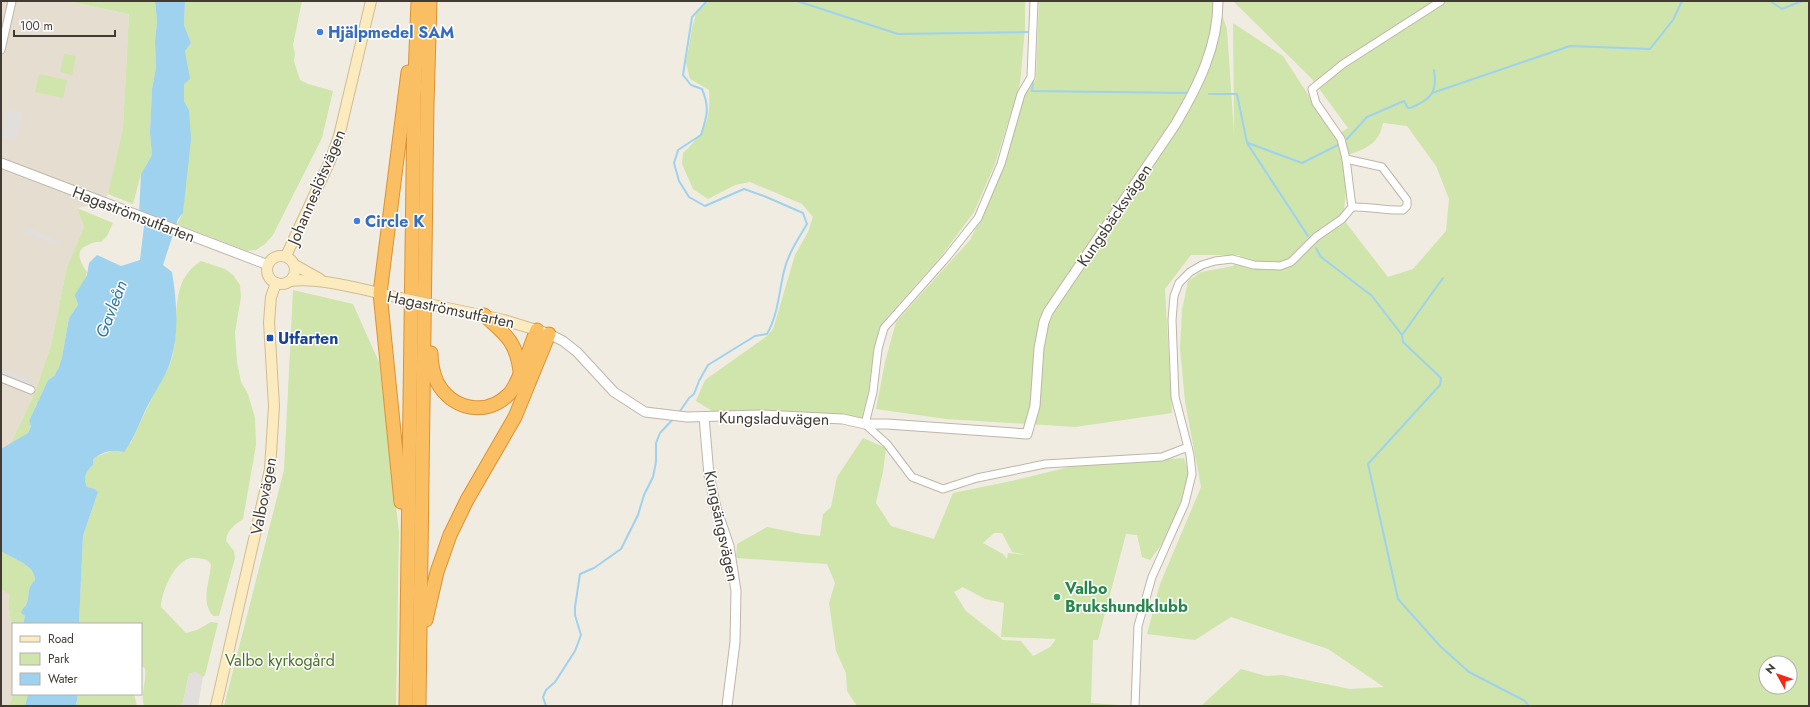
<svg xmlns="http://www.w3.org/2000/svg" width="1810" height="707" font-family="Jost,sans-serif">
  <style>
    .residential { fill: #e5ddd0 }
    .green { fill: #cfe5ab; fill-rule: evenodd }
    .parking { fill: #e1dedb }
    .water { fill: #9ed2ee }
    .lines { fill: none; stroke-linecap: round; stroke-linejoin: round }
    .stream { stroke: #9ed2ee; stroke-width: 2 }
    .minor-casing { stroke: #bfb5a8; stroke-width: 9 }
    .tertiary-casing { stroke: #bfb5a8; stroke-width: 11 }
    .secondary-casing { stroke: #d1bc92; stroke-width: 12 }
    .motorway-casing { stroke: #da9233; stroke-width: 15 }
    .minor { stroke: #fff; stroke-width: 7 }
    .tertiary { stroke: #fff; stroke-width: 9 }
    .secondary { stroke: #fdebc0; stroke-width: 10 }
    .motorway { stroke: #fbbf63; stroke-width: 13 }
    .secondary-bridge-casing { stroke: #d1bc92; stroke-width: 12; stroke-linecap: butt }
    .secondary-bridge { stroke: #fdebc0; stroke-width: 10 }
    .shop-dot { fill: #3f7fe0; stroke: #fff; stroke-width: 1.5 }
    .transit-dot { fill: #1a4fb4; stroke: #fff; stroke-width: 1.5 }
    .leisure-dot { fill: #2e9e5b; stroke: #fff; stroke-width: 1.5 }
    .labels { text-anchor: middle; stroke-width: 3; stroke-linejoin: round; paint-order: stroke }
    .shop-label { font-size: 16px; font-weight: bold; fill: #366cbe; stroke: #fff; text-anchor: start }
    .street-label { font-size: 16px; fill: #423b33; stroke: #fff }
    .transit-label { font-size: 16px; font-weight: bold; fill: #164399; stroke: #fff; text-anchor: start }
    .leisure-label { font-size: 16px; font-weight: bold; fill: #27864d; stroke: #fff; text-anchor: start }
    .park-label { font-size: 16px; fill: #497228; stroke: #fff }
    .water-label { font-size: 17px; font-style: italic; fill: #2e79a3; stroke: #fff }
  </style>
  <rect width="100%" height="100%" fill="#f1ece2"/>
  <g class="residential">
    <polygon points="1,1 67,1 129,14 123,128 110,188 104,203 77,208 84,227 67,267 51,345 35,393 10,445 1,449"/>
    <polygon points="1,589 10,595 8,604 13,633 13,694 9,706 1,706"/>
  </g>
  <g class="green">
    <polygon points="67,1 155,1 157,22 155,42 156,68 152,89 150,133 152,155 141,174 133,204 108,194 123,128 129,14"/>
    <polygon points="185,1 302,1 293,45 295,54 294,61 300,80 308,84 333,91 322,138 273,235 265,244 256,250 247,251 177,224 183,213 189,110 184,101 184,84 185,51 191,43 184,25"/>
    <path d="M710 1H1025V28L1020 84 995 164 974 212 942 255 884 321 874 348 869 389 861 422 717 414 696 401 705 380 767 336 773 329 795 255 808 232 813 217 802 204 750 182 735 185 708 199 693 189 682 164 683 153C705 132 711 121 709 90L690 79 686 63 692 28 697 10Z"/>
    <path d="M1039 1H1217L1227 29 1234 134 1233 23 1283 56 1335 136 1348 128 1312 79 1233 1H1809V706H1201L1241 669 1266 676 1282 675 1350 689 1384 687 1328 649 1231 617 1195 640 1147 634 1160 584 1201 487 1185 402 1180 348 1182 310 1188 281 1201 272 1233 266 1240 255H1191L1165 289 1172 413 1075 427 946 419 876 409 885 362 896 322 970 240 981 218 1025 94 1036 79ZM1383 123 1407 126 1436 166 1449 199 1446 231 1413 269 1388 277 1343 219 1350 154C1368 148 1379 143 1383 123ZM1766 663H1790V687H1766Z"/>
    <polygon points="64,54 76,56 72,75 60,72"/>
    <polygon points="39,74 67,80 63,98 35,92"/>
    <path d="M77 208 113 223 107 236 101 242C96 241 92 243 88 245 74 250 80 262 87 272 85 284 72 292 78 305L69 318 62 357 59 367 54 376 48 380 29 421 31 425 28 433 10 445 35 393 51 345 67 267 84 227Z"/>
    <path d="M201 261 225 269 233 275 240 285 241 297 235 332 237 362 241 382 248 394 255 418 256 445 243 519C234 525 227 530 226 541L234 551 235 558 219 616H213C200 600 210 583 211 564L207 560C202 559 196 557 191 558 174 561 161 593 161 607L186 633 197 630 211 622 218 623 205 675 203 677 195 672 189 674 182 706H144C140 693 147 682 145 669L141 665V624H79L83 536 98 492 95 489 87 487C83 478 86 471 93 465V460L96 457 131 443C138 427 145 412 153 396 160 381 172 366 174 349 179 318 169 281 201 261Z"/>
    <polygon points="293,290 353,304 379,362 399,532 396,706 224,706 284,470"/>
    <path d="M863 438 886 448 883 472 876 503 891 526 934 539 953 493 1016 480 1073 466 1184 458 1189 474 1182 500 1162 544 1150 560 1142 557 1137 535 1126 534 1098 640H1093L1091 703 1132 706H857L847 691 846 673 836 651 829 603 835 583 827 564 736 558 737 544 767 527 802 534 820 536 823 514 831 507 837 477ZM994 533H1002L1012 552 1026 555 1008 553 1007 559 1003 554 983 543ZM963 587 985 599 1004 603 1001 637 1056 639 1050 647 1033 656 1021 641 1003 640 966 611 954 592Z"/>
    <path d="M1 551C12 559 35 564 35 580 25 589 31 596 26 605 24 608 22 608 21 613L25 616 23 624H13V633L8 604 10 595 1 589Z"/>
    <polygon points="13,694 28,694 25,706 9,706"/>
    <polygon points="78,694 134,694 137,706 76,706"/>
  </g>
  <g class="parking">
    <polygon points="30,18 42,21 39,35 26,32"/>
    <polygon points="8,109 23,113 16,141 2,138"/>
    <polygon points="27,227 61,242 58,247 25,232"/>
    <polygon points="1,368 30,379 28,384 1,375"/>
    <polygon points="195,672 203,677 198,706 182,706 189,674"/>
  </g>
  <g class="water">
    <path d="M155 1H185L184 25 191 43 185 51 190 79 184 84V101L189 110 191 139 183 213 178 219 163 265 172 272C177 303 180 339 168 368 162 382 153 395 146 409 139 424 134 439 124 452 114 449 100 452 93 460V465C86 471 83 478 87 487L95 489 98 492 83 536 79 624H23L25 616 21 613C22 608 24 608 26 605 31 596 25 589 35 580 35 564 12 559 1 551V449L28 433 31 426 29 421 48 380 54 376 59 367 62 357 69 318 78 305 75 295 87 275 89 263 97 255 121 266 140 260 145 218 139 215 141 174 152 155 150 133 152 89 156 68 155 42 157 22Z"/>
    <polygon points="28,694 78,694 76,706 25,706"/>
  </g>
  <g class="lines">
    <g class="stream">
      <polyline points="797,1 898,34 1028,32"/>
      <polyline points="1770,1 1782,9 1802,1"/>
      <polyline points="1033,80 1032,91 1188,93"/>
      <polyline points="1432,93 1570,46 1650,49 1673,20 1682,1"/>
      <polyline points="1209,94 1237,94 1247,143 1308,236"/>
      <path d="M1347 139 1367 117 1404 101 1408 108H1410C1430 100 1438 93 1434 70"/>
      <polyline points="1248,143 1302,163 1338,145"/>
      <polyline points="1316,248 1321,257 1372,296 1402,335 1403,342 1441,378 1440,385 1368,464 1398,599 1440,646 1469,672 1525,701 1529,706"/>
      <polyline points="1402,335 1443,278"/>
      <path d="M678 414 689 398 694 394 699 381 708 365 755 336 767 334C778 315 779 292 784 271 788 254 798 239 807 224L803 213 764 196 744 189 705 206 689 197 679 181 674 163 678 150 701 135C707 116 710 108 702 89L691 85 683 75 692 17 707 1"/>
      <polyline points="546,706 543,697 546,690 555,682 575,651 581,635 575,615 575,607 580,574 594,568 621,549 638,515 644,495 653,477 656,462 656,443 660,433 674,418"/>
    </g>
    <g class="minor-casing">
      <g id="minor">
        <polyline points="1034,1 1031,77 1021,94 1001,164 978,218 947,257 884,328 878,349 873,392 865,424 887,444 912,477 943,489 977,478 1045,464 1162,457 1188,447"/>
        <polyline points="1,50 12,1"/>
        <path d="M1346 159 1382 167 1407 200V206L1403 210C1386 211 1369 206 1352 207"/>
        <polyline points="1,378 31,390"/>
        <polyline points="1135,706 1138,626 1152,577 1185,503 1192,474 1190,455 1175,397 1172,320 1174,296 1179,283 1190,272 1202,265 1215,261 1232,259 1254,265 1280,266 1291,262 1316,237 1342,219 1352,207 1346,159 1341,139 1316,103 1312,89 1343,64 1441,1"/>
      </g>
    </g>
    <g class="tertiary-casing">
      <g id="tertiary">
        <polyline points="1,163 268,265"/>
        <path d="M549 334 563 341 577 352 614 392 645 412 687 417 761 415 843 419 865 424H887L1027 434 1035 406 1039 348 1044 322 1048 312 1175 125C1198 86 1218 47 1218 1"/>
        <polyline points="704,417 709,475 716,508 729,546 736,591 735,642 727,706"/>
      </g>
    </g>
    <g class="secondary-casing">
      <g id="secondary">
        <circle cx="281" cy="270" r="14"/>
        <polyline points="286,256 330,161 339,136 371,1"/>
        <polyline points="295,265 320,279"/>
        <path d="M290 281C321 277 369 291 400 298"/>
        <polyline points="438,306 504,320 543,332"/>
        <polyline points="216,706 270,469 274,406 269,322 271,297 276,283"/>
      </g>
    </g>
    <g class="motorway-casing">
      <g id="motorway">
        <path d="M484 315C506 335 516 341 520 371"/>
        <path d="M431 353C431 363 433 373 437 382 452 410 487 417 509 394 521 381 529 347 537 330"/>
        <polyline points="401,502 380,293 408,72"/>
        <polyline points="426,620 437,572 450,535 467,500 515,417 549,334"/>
        <polyline points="406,706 414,101 418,1"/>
        <polyline points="419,706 427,104 430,1"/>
      </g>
    </g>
    <use href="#minor" class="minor"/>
    <use href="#tertiary" class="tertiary"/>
    <use href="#secondary" class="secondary"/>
    <use href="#motorway" class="motorway"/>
    <g class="secondary-bridge-casing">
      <polyline id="secondary-bridge" points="400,298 438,306"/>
    </g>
    <use href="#secondary-bridge" class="secondary-bridge"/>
  </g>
  <g class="shop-dot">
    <circle cx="320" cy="32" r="4"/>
    <circle cx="357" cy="221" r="4"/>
  </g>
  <rect class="transit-dot" x="266" y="334" width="8" height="8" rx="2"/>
  <circle class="leisure-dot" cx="1057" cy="597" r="4"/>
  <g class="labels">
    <g class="shop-label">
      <text x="328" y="38">Hjälpmedel SAM</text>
      <text x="365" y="227">Circle K</text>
    </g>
    <g class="street-label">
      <text transform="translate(316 187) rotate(-67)" y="6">Johanneslötsvägen</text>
      <text transform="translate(134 214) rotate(21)" y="6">Hagaströmsutfarten</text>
      <text transform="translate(1114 215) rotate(-56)" y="6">Kungsbäcksvägen</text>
      <text transform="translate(451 309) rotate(12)" y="6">Hagaströmsutfarten</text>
      <text transform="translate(774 418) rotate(1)" y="6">Kungsladuvägen</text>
      <text transform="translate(263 496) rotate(-79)" y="6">Valbovägen</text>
      <text transform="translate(722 526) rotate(78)" y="6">Kungsängsvägen</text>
    </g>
    <g class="transit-label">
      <text x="278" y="344">Utfarten</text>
    </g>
    <g class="leisure-label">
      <text x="1065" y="594">Valbo<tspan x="1065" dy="18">Brukshundklubb</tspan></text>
    </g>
    <g class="park-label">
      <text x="280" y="666">Valbo kyrkogård</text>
    </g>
    <g class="water-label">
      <text transform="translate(111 309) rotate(-69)" y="6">Gavleån</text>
    </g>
  </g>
  <rect width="1810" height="707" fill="none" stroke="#423b33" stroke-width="4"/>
  <rect x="12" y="623" width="130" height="72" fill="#ffffff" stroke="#b3b1ad"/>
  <rect x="20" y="636" width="20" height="6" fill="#fdebc0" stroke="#b3b1ad"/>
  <text x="48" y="643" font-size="12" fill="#423b33">Road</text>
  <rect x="20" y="653" width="20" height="12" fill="#cfe5ab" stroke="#b3b1ad"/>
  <text x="48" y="663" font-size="12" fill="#423b33">Park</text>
  <rect x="20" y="673" width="20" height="12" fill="#9ed2ee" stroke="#b3b1ad"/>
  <text x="48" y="683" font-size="12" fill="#423b33">Water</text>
  <g transform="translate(1778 675) rotate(310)"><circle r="19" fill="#ffffff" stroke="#b3b1ad"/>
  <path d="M0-3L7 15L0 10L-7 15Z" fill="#f62814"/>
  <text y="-6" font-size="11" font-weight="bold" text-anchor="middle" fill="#423b33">N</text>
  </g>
  <path d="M14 30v6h101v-6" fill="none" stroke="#423b33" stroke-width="2"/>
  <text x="20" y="30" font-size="12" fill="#423b33" stroke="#ffffff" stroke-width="3" paint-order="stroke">100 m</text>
</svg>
